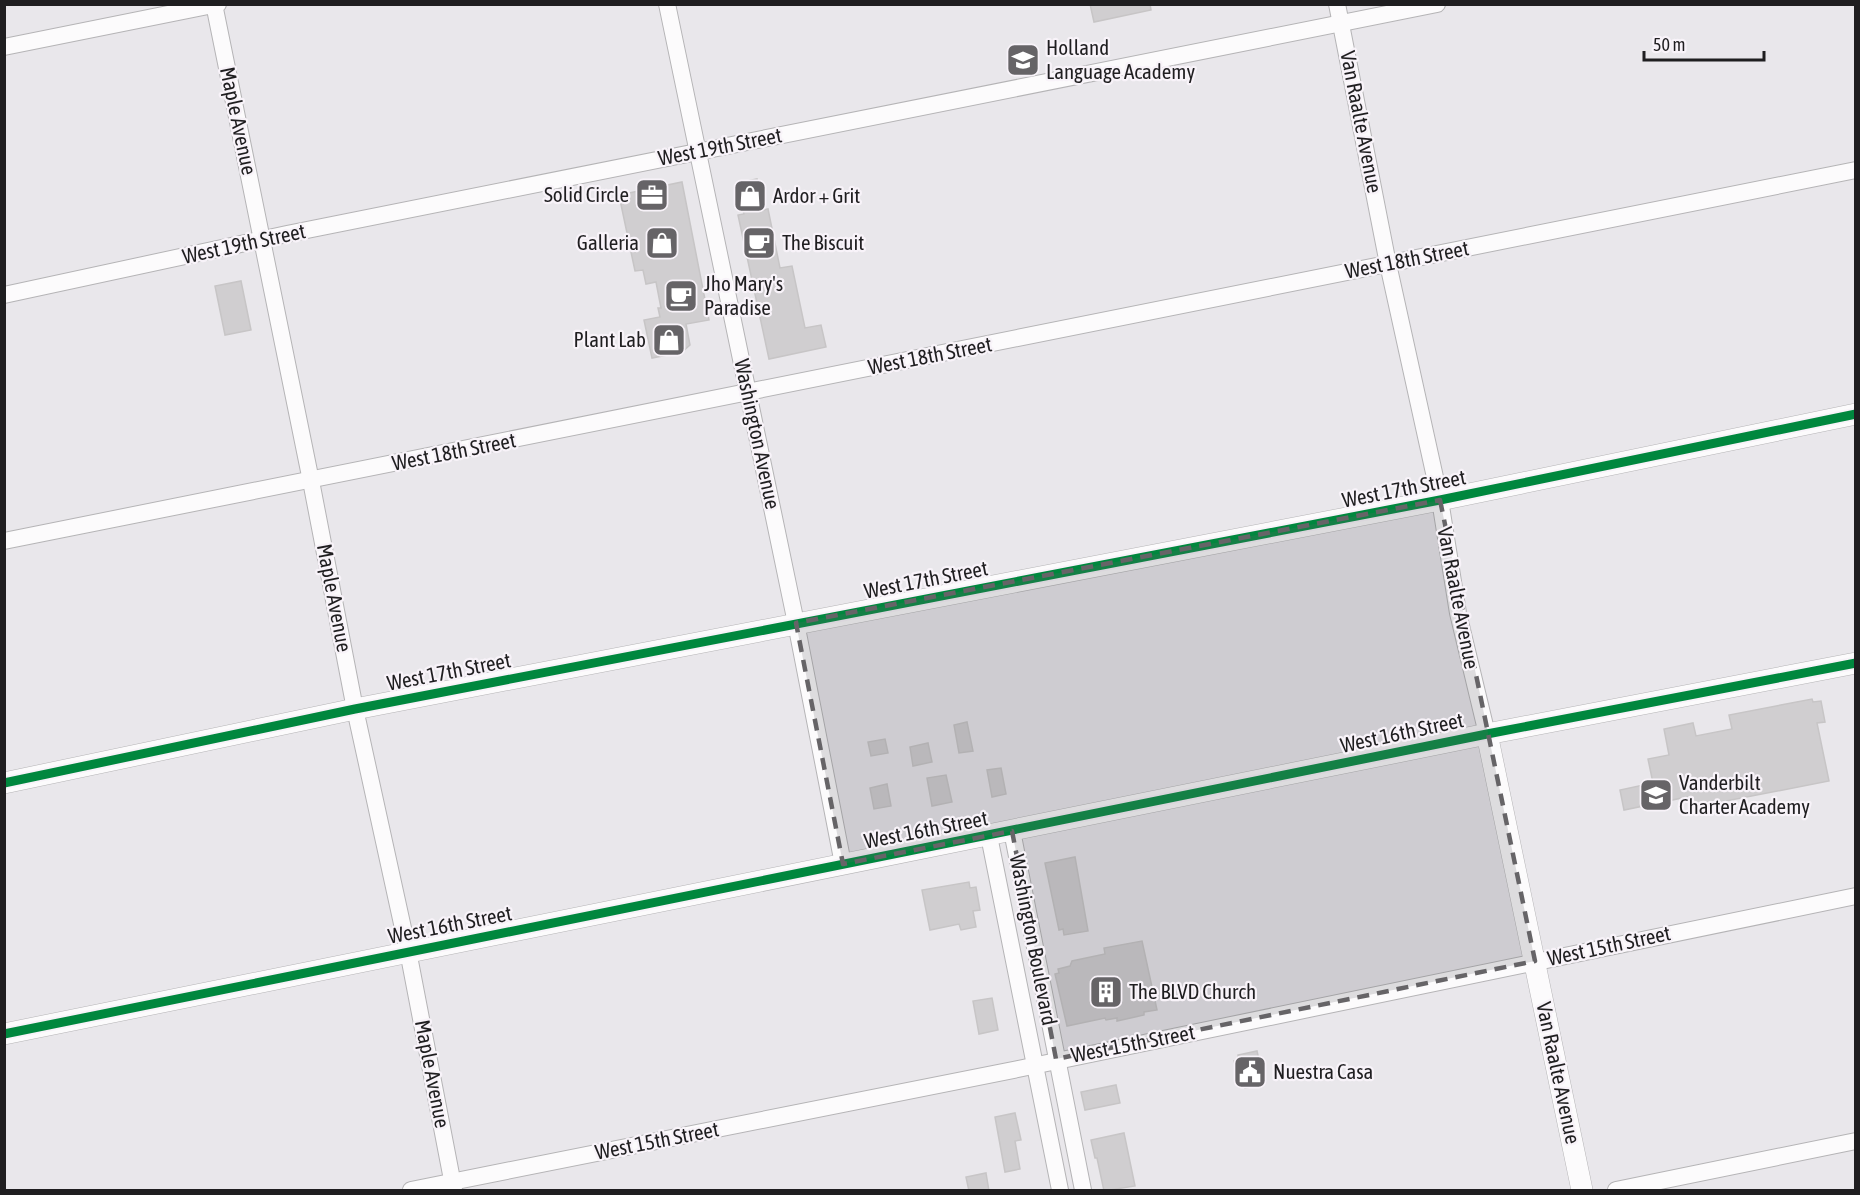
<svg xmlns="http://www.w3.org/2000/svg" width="1860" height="1195" font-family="'Asap Condensed',sans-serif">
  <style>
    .building { fill: #d0ced0; stroke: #c7c5c6; stroke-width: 1.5 }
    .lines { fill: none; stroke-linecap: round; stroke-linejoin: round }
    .minor-casing { stroke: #b5b4b6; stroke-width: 18 }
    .tertiary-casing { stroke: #b5b4b6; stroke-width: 22 }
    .minor { stroke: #fcfbfc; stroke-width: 16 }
    .tertiary { stroke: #fcfbfc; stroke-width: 21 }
    .cycleway-casing { stroke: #f8f3f9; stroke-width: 13 }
    .cycleway { stroke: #00873e; stroke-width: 9 }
    .marked { fill: #666467; fill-opacity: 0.2; stroke: #666467; stroke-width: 4.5; stroke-dasharray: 12 8; stroke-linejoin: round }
    .labels { text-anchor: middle; stroke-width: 4.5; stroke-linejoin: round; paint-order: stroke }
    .poi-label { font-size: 21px; fill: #1f1e20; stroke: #f8f3f9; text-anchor: start }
    .street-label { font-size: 21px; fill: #1f1e20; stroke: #f8f3f9 }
  </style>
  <rect width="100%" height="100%" fill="#e9e7eb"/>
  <g class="building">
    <polygon points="1090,4 1150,4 1151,10 1094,22"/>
    <polygon points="757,179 763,210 768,209 780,268 792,266 805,328 821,325 826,347 769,359 738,215 744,214 737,183"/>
    <polygon points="682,182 709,320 686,324 690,345 682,352 652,358 644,320 660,317 658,308 661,308 656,282 646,284 643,270 635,271 619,195"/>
    <polygon points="241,281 251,330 225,335 215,286"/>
    <polygon points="1812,699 1813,702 1821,701 1825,722 1817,723 1829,781 1690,808 1687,797 1624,810 1620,790 1653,783 1648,759 1669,755 1664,729 1693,723 1696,736 1732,729 1729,715"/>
    <polygon points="967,722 973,751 959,753 954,725"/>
    <polygon points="885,739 888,753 871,756 868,742"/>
    <polygon points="928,743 932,762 913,766 910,747"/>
    <polygon points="1001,768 1006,794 992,797 987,770"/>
    <polygon points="946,775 952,802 932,806 927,778"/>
    <polygon points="887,784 891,806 874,809 870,788"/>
    <polygon points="1075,857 1088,931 1064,935 1063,929 1059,930 1045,863"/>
    <polygon points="969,882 970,888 976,887 980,910 973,911 976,927 961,930 959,924 930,930 922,890"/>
    <polygon points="1142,941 1157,1010 1144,1012 1144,1015 1117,1021 1117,1018 1106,1020 1105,1018 1067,1026 1055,974 1059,973 1058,969 1070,966 1072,961 1105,954 1104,948"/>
    <polygon points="992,998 998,1030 979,1034 973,1001"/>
    <polygon points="1257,1051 1263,1078 1259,1078 1261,1085 1245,1088 1244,1081 1241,1081 1234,1061 1239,1060 1238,1055"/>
    <polygon points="1116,1085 1120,1103 1085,1110 1081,1092"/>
    <polygon points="1015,1113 1021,1140 1015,1141 1020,1169 1005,1172 995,1117"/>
    <polygon points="1124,1133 1135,1186 1104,1191 1097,1158 1095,1158 1091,1140"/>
    <polygon points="986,1173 989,1191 969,1191 966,1177"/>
  </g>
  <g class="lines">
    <g class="minor-casing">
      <g id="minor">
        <polyline points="214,4 311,481 355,709 408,951 454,1190"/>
        <polyline points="667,4 796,623 843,864"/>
        <polyline points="1337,4 1388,264 1440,500 1458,613 1487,734"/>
        <polyline points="4,47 218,4"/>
        <polyline points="4,295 287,234 1437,4"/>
        <polyline points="4,541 1856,170"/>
        <polyline points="1012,831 1083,1190"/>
        <polyline points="989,836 1060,1190"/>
        <polyline points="411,1190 1018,1069 1856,896"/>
        <polyline points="1616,1190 1856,1141"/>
      </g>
    </g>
    <g class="tertiary-casing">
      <g id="tertiary">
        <polyline points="1487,734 1582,1190"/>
        <polyline points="4,783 355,709 1440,500 1856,414"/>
        <polyline points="4,1034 1487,734 1856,663"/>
      </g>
    </g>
    <use href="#minor" class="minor"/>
    <use href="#tertiary" class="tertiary"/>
    <g class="cycleway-casing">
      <g id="cycleway">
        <polyline points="4,783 355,709 1440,500 1856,414"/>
        <polyline points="4,1034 1487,734 1856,663"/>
      </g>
    </g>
    <use href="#cycleway" class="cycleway"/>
  </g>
  <path class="marked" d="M1440 500 1535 961 1056 1059 1012 831 843 864 796 623Z"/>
  <defs>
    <g id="school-square" transform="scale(1.725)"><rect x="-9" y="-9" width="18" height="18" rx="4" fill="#666467" stroke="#f8f3f9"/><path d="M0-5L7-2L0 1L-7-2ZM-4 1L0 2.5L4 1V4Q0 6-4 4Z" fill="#fff"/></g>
    <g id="office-square" transform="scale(1.725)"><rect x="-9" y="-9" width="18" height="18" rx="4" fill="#666467" stroke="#f8f3f9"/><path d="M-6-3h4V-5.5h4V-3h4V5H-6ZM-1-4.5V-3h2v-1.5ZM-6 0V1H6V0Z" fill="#fff"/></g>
    <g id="shop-square" transform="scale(1.725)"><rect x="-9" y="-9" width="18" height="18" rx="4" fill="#666467" stroke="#f8f3f9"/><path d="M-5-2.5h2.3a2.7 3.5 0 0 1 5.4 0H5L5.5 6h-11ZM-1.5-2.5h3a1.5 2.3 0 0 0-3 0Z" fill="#fff"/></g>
    <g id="cafe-square" transform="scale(1.725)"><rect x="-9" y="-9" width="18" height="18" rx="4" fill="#666467" stroke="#f8f3f9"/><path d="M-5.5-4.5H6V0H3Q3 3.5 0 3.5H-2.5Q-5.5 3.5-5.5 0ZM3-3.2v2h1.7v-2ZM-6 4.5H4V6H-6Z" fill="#fff"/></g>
    <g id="building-square" transform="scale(1.725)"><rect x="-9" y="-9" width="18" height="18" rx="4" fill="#666467" stroke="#f8f3f9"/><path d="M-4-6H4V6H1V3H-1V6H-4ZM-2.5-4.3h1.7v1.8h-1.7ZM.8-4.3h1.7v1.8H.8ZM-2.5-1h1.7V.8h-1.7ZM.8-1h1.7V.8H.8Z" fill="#fff"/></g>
    <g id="civic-square" transform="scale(1.725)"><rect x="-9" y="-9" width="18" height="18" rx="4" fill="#666467" stroke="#f8f3f9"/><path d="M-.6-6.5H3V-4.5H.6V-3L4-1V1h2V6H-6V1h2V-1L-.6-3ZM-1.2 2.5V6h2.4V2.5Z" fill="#fff"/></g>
  </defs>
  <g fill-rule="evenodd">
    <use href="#school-square" x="1023" y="60"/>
    <use href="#office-square" x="652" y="195"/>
    <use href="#shop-square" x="750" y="196"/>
    <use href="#shop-square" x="662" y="243"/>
    <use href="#cafe-square" x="759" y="243"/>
    <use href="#cafe-square" x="681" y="296"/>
    <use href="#shop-square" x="669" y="340"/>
    <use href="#school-square" x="1656" y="795"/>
    <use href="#building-square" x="1106" y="992"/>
    <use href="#civic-square" x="1250" y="1072"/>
  </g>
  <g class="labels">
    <g class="poi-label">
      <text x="1046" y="55">Holland<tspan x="1046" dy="24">Language Academy</tspan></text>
      <text x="629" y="202" text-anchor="end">Solid Circle</text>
      <text x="773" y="203">Ardor + Grit</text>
      <text x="639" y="250" text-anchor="end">Galleria</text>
      <text x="782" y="250">The Biscuit</text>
      <text x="704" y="291">Jho Mary's<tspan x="704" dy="24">Paradise</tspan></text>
      <text x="646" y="347" text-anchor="end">Plant Lab</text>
      <text x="1679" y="790">Vanderbilt<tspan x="1679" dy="24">Charter Academy</tspan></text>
      <text x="1129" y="999">The BLVD Church</text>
      <text x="1273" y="1079">Nuestra Casa</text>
    </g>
    <g class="street-label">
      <text transform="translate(238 121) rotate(78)" y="7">Maple Avenue</text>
      <text transform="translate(1361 122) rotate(79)" y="7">Van Raalte Avenue</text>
      <text transform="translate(720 147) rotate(-11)" y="7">West 19th Street</text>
      <text transform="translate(244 244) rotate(-12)" y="7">West 19th Street</text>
      <text transform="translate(1407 260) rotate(-11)" y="7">West 18th Street</text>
      <text transform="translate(930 356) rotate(-11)" y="7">West 18th Street</text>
      <text transform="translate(757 434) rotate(78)" y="7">Washington Avenue</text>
      <text transform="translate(454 452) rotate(-11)" y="7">West 18th Street</text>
      <text transform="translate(1404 489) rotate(-11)" y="7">West 17th Street</text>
      <text transform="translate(926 580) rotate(-11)" y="7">West 17th Street</text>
      <text transform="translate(334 598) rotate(79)" y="7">Maple Avenue</text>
      <text transform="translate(1458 598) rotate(79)" y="7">Van Raalte Avenue</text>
      <text transform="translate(449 672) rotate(-11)" y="7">West 17th Street</text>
      <text transform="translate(1402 733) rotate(-12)" y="7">West 16th Street</text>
      <text transform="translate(926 830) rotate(-11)" y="7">West 16th Street</text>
      <text transform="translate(450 925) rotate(-11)" y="7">West 16th Street</text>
      <text transform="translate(1033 940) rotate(79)" y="7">Washington Boulevard</text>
      <text transform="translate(1609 946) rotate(-12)" y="7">West 15th Street</text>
      <text transform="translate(1133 1044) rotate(-11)" y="7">West 15th Street</text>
      <text transform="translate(1558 1073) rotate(78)" y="7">Van Raalte Avenue</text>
      <text transform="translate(432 1074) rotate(79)" y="7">Maple Avenue</text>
      <text transform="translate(657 1141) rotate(-11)" y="7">West 15th Street</text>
    </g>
  </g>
  <rect width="1860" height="1195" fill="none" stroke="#1f1e20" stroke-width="12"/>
  <path d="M1644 51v9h120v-9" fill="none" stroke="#1f1e20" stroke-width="3"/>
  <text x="1653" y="51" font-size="18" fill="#1f1e20" stroke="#f8f3f9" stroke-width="4.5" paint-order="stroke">50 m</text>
</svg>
